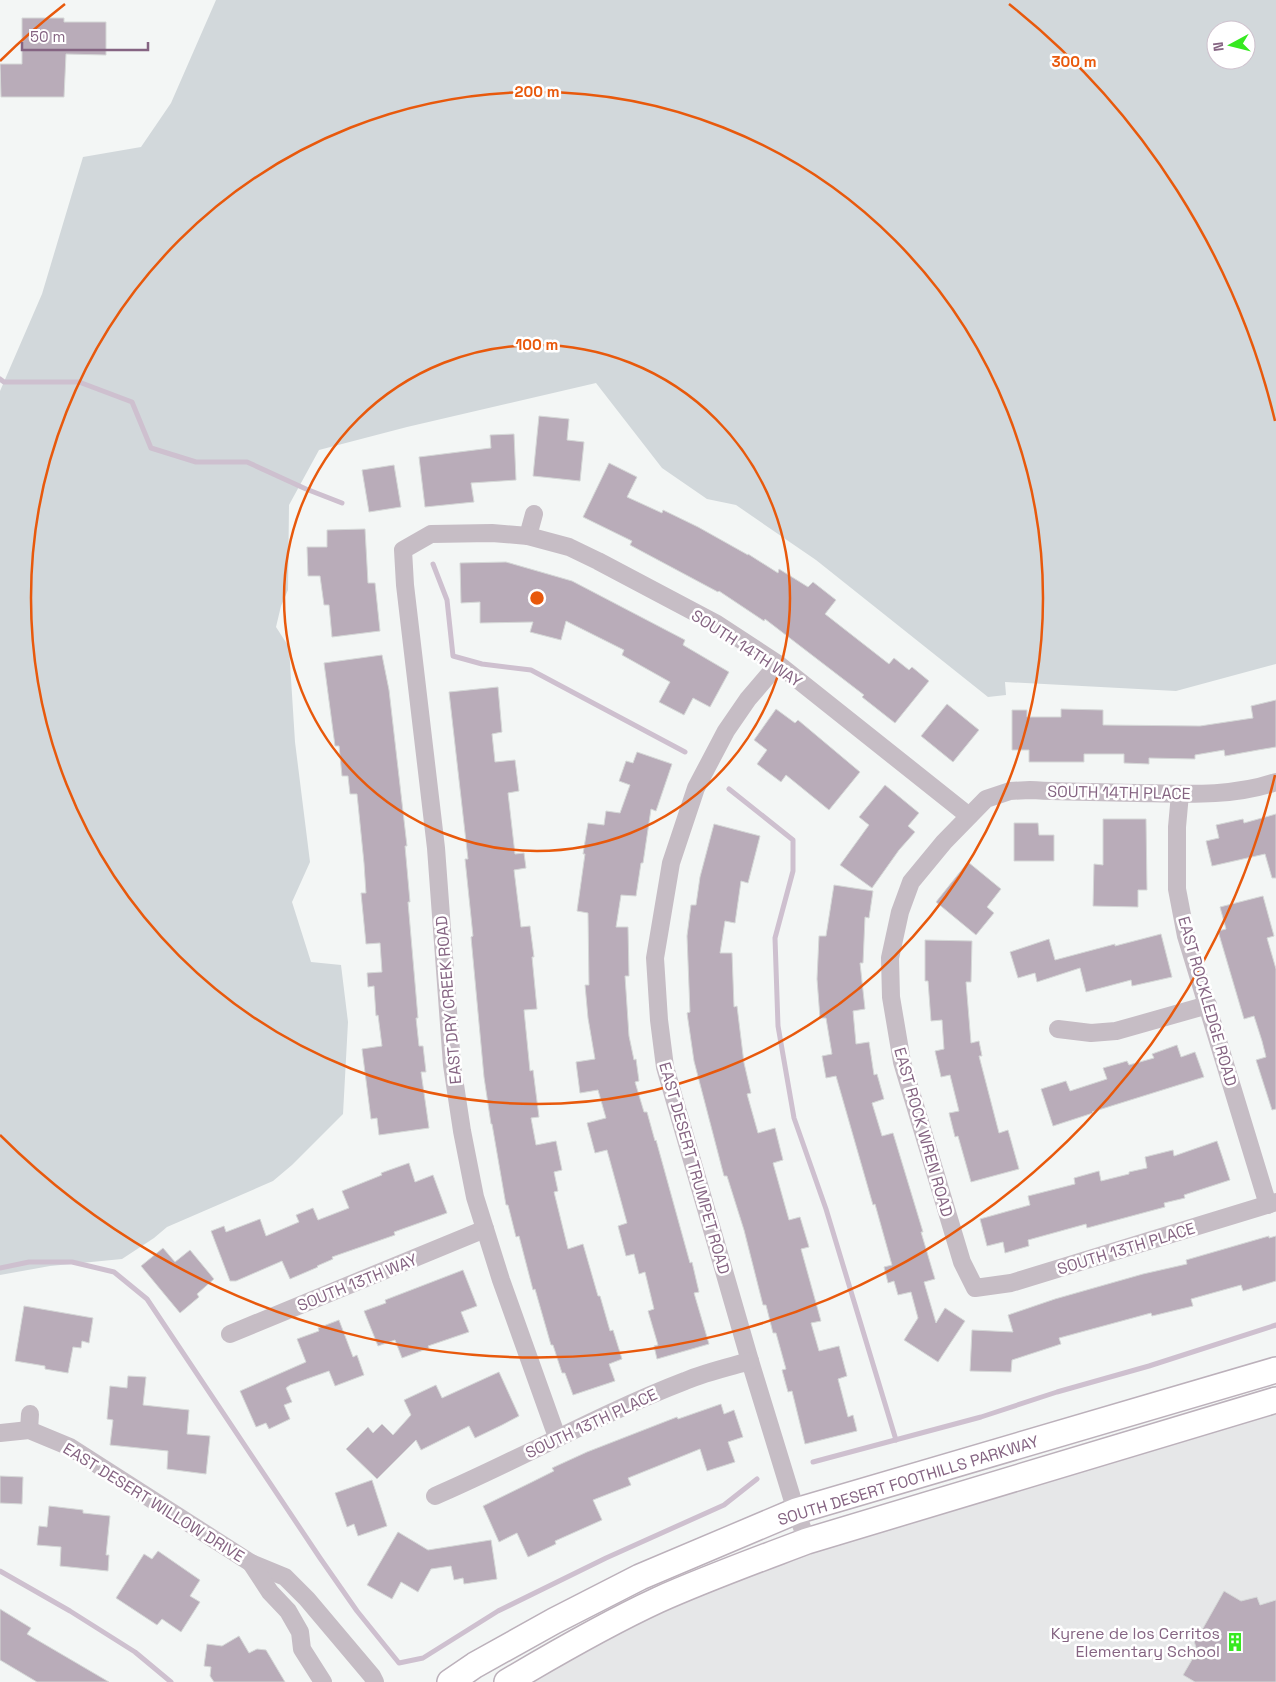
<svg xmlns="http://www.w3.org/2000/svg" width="1276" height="1682" font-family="'Space Grotesk',sans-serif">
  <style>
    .built { fill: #e6e7e8 }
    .green { fill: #d2d8db; fill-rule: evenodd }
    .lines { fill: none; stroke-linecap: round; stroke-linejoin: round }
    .stream { stroke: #cec0cf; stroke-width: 5 }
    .building { fill: #b9acb9; stroke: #d5d8d7 }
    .secondary-casing { stroke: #bcb1bb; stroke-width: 28 }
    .street { stroke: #c6bdc5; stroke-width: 18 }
    .secondary { stroke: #fff; stroke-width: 25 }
    .ring { fill: none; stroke: #e8590c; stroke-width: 2.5 }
    .labels { text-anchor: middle; stroke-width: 5; stroke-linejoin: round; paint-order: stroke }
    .street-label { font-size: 16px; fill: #856482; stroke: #fff }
    .poi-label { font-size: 16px; fill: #856482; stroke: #fff; text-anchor: end }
    .centre { fill: #e8590c; stroke: #fff; stroke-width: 2.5 }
    .ring-label { font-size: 15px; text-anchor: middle; font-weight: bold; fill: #e8590c; stroke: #fff; stroke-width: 5; stroke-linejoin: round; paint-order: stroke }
  </style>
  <rect width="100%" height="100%" fill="#f3f6f5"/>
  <polygon class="built" points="1276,1408 1276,1682 530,1682 590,1649 666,1610 737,1578 829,1542"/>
  <path class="green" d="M216 0H1276V664L1176 691 1005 682 1006 695 988 697 816 560 736 505 707 499 662 468 596 383 407 427 319 450 289 505 288 590 281 606 276 627 289 647 295 742 310 862 292 902 311 962 341 965 348 1022 343 1114 292 1165 273 1181 167 1227 154 1238 122 1259 50 1266 0 1275V391L42 294 83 157 141 147 171 103ZM1216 30H1246V60H1216Z"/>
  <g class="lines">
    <g class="stream">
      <polyline points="0,379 4,382 79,382 132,402 151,448 196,462 247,462 306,489 342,503"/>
      <polyline points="433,564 447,600 453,656 482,664 531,670 685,752"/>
      <polyline points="729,789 793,840 793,871 775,938 778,1026 794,1118 826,1209 896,1440"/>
      <polyline points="0,1268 29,1262 72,1262 114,1272 147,1299 320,1558 357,1611 399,1663 423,1658 498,1611 606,1558 724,1505 757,1479"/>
      <polyline points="813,1462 981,1417 1057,1392 1149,1366 1276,1325"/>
      <polyline points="0,1571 70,1611 135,1652 171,1682"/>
    </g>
  </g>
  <g class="building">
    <polygon points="22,18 64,18 64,22 106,22 106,55 66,54 64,97 1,97 0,64 22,64"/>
    <polygon points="539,416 569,419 567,440 584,442 580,481 533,476"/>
    <polygon points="514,434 516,480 471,483 474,502 425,507 419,457 491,448 490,435"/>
    <polygon points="609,463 637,477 627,497 662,513 663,510 698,527 748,555 748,554 778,573 779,569 808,587 813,582 836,600 825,614 889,664 894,658 909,670 912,667 929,681 895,723 862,697 864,695 765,619 764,621 719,591 718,592 630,545 632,541 583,517"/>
    <polygon points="394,465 401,507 369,512 362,470"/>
    <polygon points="365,529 368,583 375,583 380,631 332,637 329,605 324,605 320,576 308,576 307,547 327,547 327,530"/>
    <polygon points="506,562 572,581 685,640 683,645 729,672 710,707 693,698 684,715 659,702 670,682 622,655 624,650 566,621 561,640 530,632 533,622 480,623 480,602 461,603 460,563"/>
    <polygon points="382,655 389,690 407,846 405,846 410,902 408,902 418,1018 416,1018 419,1046 423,1046 426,1072 421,1072 429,1128 379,1135 377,1118 371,1119 362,1049 382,1046 378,1015 376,1016 374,986 368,987 367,973 382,972 380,943 366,944 361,893 366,893 364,863 357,794 350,794 348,776 342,776 339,746 335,746 324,663"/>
    <polygon points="498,687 502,732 492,734 495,762 515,760 519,791 508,793 515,854 524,853 526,868 514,870 521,927 530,926 534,957 532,957 537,1009 524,1010 530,1071 533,1070 539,1117 531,1118 536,1145 556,1141 562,1170 554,1172 558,1191 554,1192 568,1249 583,1244 598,1296 600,1296 610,1331 613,1330 622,1359 609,1364 615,1381 573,1395 565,1373 562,1373 553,1345 551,1345 535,1289 533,1290 519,1236 516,1237 508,1205 506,1205 492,1124 491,1124 484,1077 471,937 473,936 465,859 468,859 449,692"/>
    <polygon points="1276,700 1276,747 1258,750 1225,756 1224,750 1195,755 1195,759 1149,758 1149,764 1124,763 1124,754 1084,754 1084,762 1029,762 1029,750 1012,750 1012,710 1027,710 1027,717 1061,717 1061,709 1103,710 1103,725 1200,726 1253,718 1251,706"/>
    <polygon points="947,704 979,730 953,762 921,736"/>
    <polygon points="776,709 795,723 798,720 860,772 829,810 786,775 781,782 757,764 767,750 754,740"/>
    <polygon points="637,752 672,764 656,811 651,809 643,863 641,863 636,896 621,895 616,927 628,927 629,976 625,976 629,1036 634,1060 636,1059 639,1081 635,1082 644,1112 647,1112 655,1141 656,1140 690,1263 692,1262 699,1292 694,1293 709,1344 657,1359 654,1346 658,1345 648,1311 654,1309 645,1272 639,1274 634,1254 626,1256 618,1226 627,1223 607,1150 595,1153 587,1123 606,1118 598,1090 580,1093 576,1062 595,1059 588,1018 585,985 589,985 588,913 577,911 585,854 583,854 588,823 604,825 606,811 620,813 630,785 619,781 626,761 633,763"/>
    <polygon points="885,785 919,813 908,826 915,832 899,850 872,888 840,865 869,825 859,817"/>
    <polygon points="1276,814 1276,878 1272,878 1265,854 1212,866 1206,841 1219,838 1216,825 1243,819 1244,823"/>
    <polygon points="1103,819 1146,819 1147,890 1138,890 1138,907 1093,906 1094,864 1103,865"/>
    <polygon points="1014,823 1038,823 1039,835 1054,835 1054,861 1014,861"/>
    <polygon points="714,824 760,836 748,883 741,881 735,923 725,921 720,953 732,953 734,1007 737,1006 744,1063 751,1093 747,1094 758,1133 775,1128 783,1160 773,1163 789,1220 800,1217 809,1247 801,1249 821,1321 811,1323 819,1351 839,1346 847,1376 838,1379 848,1417 853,1415 857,1431 805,1444 792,1391 788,1392 782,1370 786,1369 776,1333 773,1333 766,1305 763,1305 744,1230 727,1176 724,1176 694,1061 687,1013 690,1012 687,936 691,905 696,905 700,877"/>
    <polygon points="968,862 1001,889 987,907 994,913 976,935 936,902"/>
    <polygon points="834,885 873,891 869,918 865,917 863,963 860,963 865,1009 853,1011 856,1044 869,1042 874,1075 877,1074 884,1099 872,1103 882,1136 893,1133 923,1232 921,1232 935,1279 924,1282 936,1323 945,1308 965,1321 938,1362 904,1340 918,1318 911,1292 898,1295 894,1281 888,1283 884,1267 892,1265 875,1204 873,1205 836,1076 826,1078 822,1056 832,1054 826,1018 820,1018 817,979 819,936 826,936"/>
    <polygon points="1263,896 1274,936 1267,938 1276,969 1276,1109 1272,1110 1256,1060 1266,1057 1262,1041 1254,1016 1244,1019 1218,931 1226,929 1220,907"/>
    <polygon points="1161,934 1172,977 1132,986 1131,980 1086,992 1080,968 1037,982 1035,973 1018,978 1010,952 1049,939 1055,960 1115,944 1115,946"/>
    <polygon points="925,940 972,941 971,982 966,982 971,1043 979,1041 982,1056 979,1056 999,1133 1008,1130 1019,1169 971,1182 958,1136 955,1137 949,1113 959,1111 950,1075 941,1077 935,1051 944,1049 942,1020 931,1021 928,981 925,981"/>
    <polygon points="1177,1045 1181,1057 1195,1052 1204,1077 1092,1112 1093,1113 1053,1126 1041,1089 1066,1081 1070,1091 1107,1079 1103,1068 1127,1061 1129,1065 1154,1058 1152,1054"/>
    <polygon points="1217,1141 1230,1180 1184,1195 1185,1198 1164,1203 1165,1207 1087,1228 1086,1224 1028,1240 1029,1246 1005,1253 1003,1242 987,1246 980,1219 1030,1205 1028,1196 1075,1184 1074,1178 1099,1171 1101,1181 1129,1174 1129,1172 1147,1168 1145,1157 1173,1150 1174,1156"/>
    <polygon points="409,1163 415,1182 433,1175 447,1213 394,1232 395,1235 332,1257 333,1259 317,1266 318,1267 290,1279 282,1261 236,1281 230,1281 211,1231 224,1226 226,1232 260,1219 266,1236 299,1222 296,1215 313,1208 318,1220 349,1208 342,1191 382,1175 381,1173"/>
    <polygon points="1269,1236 1269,1238 1276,1236 1276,1281 1243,1291 1241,1285 1191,1299 1193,1306 1152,1316 1151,1313 1059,1338 1061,1344 1012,1360 1011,1372 970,1371 972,1330 1013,1332 1008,1315 1055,1299 1143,1274 1187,1264 1186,1260"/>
    <polygon points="163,1248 175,1262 190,1250 214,1279 197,1294 199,1297 180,1313 141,1266"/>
    <polygon points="463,1270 477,1306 461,1312 469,1332 428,1346 429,1348 402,1358 395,1340 378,1346 364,1311 386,1303 385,1300"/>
    <polygon points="24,1306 93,1318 89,1343 82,1341 81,1348 73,1347 68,1373 45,1369 45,1366 15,1361"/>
    <polygon points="339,1320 353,1357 357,1355 364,1375 335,1386 329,1371 290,1385 286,1388 292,1402 284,1405 290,1419 269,1429 266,1423 256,1427 240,1391 306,1362 297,1339 319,1331 318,1328"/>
    <polygon points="499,1372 519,1416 502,1425 475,1438 469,1426 421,1450 416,1440 377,1479 346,1449 368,1427 373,1433 382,1424 393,1435 411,1415 404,1400 436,1385 442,1398"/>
    <polygon points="128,1376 146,1377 143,1405 189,1410 187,1434 210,1436 206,1474 167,1469 168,1451 110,1445 113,1420 107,1419 110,1386 127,1388"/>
    <polygon points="721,1404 724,1414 734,1410 743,1437 728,1442 735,1462 707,1471 700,1449 628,1478 631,1485 593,1500 602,1520 555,1541 556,1544 528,1557 517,1533 499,1542 483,1506 532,1482 554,1471 552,1468 587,1452 677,1417 678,1419"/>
    <polygon points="0,1476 23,1477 22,1504 0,1503"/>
    <polygon points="372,1480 387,1526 358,1536 354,1524 347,1527 335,1493"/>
    <polygon points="49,1506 83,1510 83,1513 110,1516 106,1555 109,1555 108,1571 60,1566 61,1547 37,1545 39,1526 47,1527"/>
    <polygon points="398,1532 428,1550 491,1540 497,1579 464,1584 463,1578 454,1580 451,1566 431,1569 418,1592 401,1582 392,1599 367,1585"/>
    <polygon points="158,1551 200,1580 190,1596 200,1602 181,1632 162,1619 157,1625 116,1598 144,1554 152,1559"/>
    <polygon points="1224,1591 1241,1601 1257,1597 1260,1605 1276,1600 1276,1682 1195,1682 1183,1675 1197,1651 1192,1634 1202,1630"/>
    <polygon points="0,1609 31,1628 27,1634 109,1682 37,1682 0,1660"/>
    <polygon points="239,1636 249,1653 257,1649 266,1650 285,1682 214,1682 210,1676 211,1667 204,1666 207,1644 222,1646"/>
  </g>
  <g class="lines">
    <g class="secondary-casing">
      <g id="secondary">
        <polyline points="450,1682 475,1665 554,1621 640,1577 796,1511 1276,1370"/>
        <path d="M507 1682C556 1653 606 1624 658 1600 707 1578 757 1560 807 1541L1276 1400"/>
      </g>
    </g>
    <g class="street">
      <polyline points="528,536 534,514"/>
      <polyline points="778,664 748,699 726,731 696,788 671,863 655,958 659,1020 665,1067 750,1361 796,1511 807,1541"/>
      <path d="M1276 782C1232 797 1185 794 1138 793 1102 792 1066 792 1030 790L1010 791 986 799 944 842 911 882 900 912 890 958 891 997 902 1062 962 1262 975 1288 1011 1283 1276 1202"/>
      <polyline points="1180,794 1177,827 1177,889 1186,936 1268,1205"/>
      <polyline points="1058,1029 1091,1033 1116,1031 1208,1005"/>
      <polyline points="230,1334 485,1229"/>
      <polyline points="29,1430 30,1414"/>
      <polyline points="0,1433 29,1430 70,1447 251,1563 285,1577 307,1599 372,1676 375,1682"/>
      <polyline points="557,1437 501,1280 475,1197 462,1131 452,1065 436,848 405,585 403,550 431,534 492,533 528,536 569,547 598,561 717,624 778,664 969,816"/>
      <path d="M435 1496C519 1460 599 1414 685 1381 706 1372 729 1367 750 1361"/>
      <polyline points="251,1563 270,1592 288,1611 300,1632 302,1649 323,1682"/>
    </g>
    <use href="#secondary" class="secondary"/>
  </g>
  <g class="ring">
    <circle cx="537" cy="598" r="253"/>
    <circle cx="537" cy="598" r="506"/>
    <path d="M1275 775A759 759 0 0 1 0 1135M0 61A759 759 0 0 1 65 4M1009 4A759 759 0 0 1 1275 421"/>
  </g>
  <defs>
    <g id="building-bare" transform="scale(1.5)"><path d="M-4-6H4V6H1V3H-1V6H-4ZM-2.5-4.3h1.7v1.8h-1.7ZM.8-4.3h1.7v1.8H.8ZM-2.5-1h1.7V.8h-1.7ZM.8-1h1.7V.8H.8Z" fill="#36e920" stroke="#fff" stroke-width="2.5" paint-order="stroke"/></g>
  </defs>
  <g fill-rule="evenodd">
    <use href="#building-bare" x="1235" y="1642"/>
  </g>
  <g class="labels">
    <g class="street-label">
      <text transform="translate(747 648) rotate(33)" y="6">SOUTH 14TH WAY</text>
      <text transform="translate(1119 792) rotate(1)" y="6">SOUTH 14TH PLACE</text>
      <text transform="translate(448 1000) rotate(-95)" y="6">EAST DRY CREEK ROAD</text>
      <text transform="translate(1208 1001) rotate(74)" y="6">EAST ROCKLEDGE ROAD</text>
      <text transform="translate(924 1132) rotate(74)" y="6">EAST ROCK WREN ROAD</text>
      <text transform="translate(695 1168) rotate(74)" y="6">EAST DESERT TRUMPET ROAD</text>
      <text transform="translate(1126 1248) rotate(-17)" y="6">SOUTH 13TH PLACE</text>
      <text transform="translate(357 1282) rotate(-22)" y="6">SOUTH 13TH WAY</text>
      <text transform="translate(591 1423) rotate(-25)" y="6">SOUTH 13TH PLACE</text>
      <text transform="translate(908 1480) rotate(-17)" y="6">SOUTH DESERT FOOTHILLS PARKWAY</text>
      <text transform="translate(154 1502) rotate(32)" y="6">EAST DESERT WILLOW DRIVE</text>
    </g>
    <g class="poi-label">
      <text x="1220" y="1639">Kyrene de los Cerritos<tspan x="1220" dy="18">Elementary School</tspan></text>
    </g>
  </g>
  <circle cx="537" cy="598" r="8" class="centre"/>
  <g class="ring-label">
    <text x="1074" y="67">300 m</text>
    <text x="537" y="97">200 m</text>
    <text x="537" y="350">100 m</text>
  </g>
  <g transform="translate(1231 45) rotate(263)"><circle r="24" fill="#ffffff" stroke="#cec1cd"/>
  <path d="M0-4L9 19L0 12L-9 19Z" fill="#36e920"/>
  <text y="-8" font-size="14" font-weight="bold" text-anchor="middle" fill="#856482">N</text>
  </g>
  <path d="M22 42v8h126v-8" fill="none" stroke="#856482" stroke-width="2.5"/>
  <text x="30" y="42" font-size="15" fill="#856482" stroke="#ffffff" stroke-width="4" paint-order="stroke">50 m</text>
</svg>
